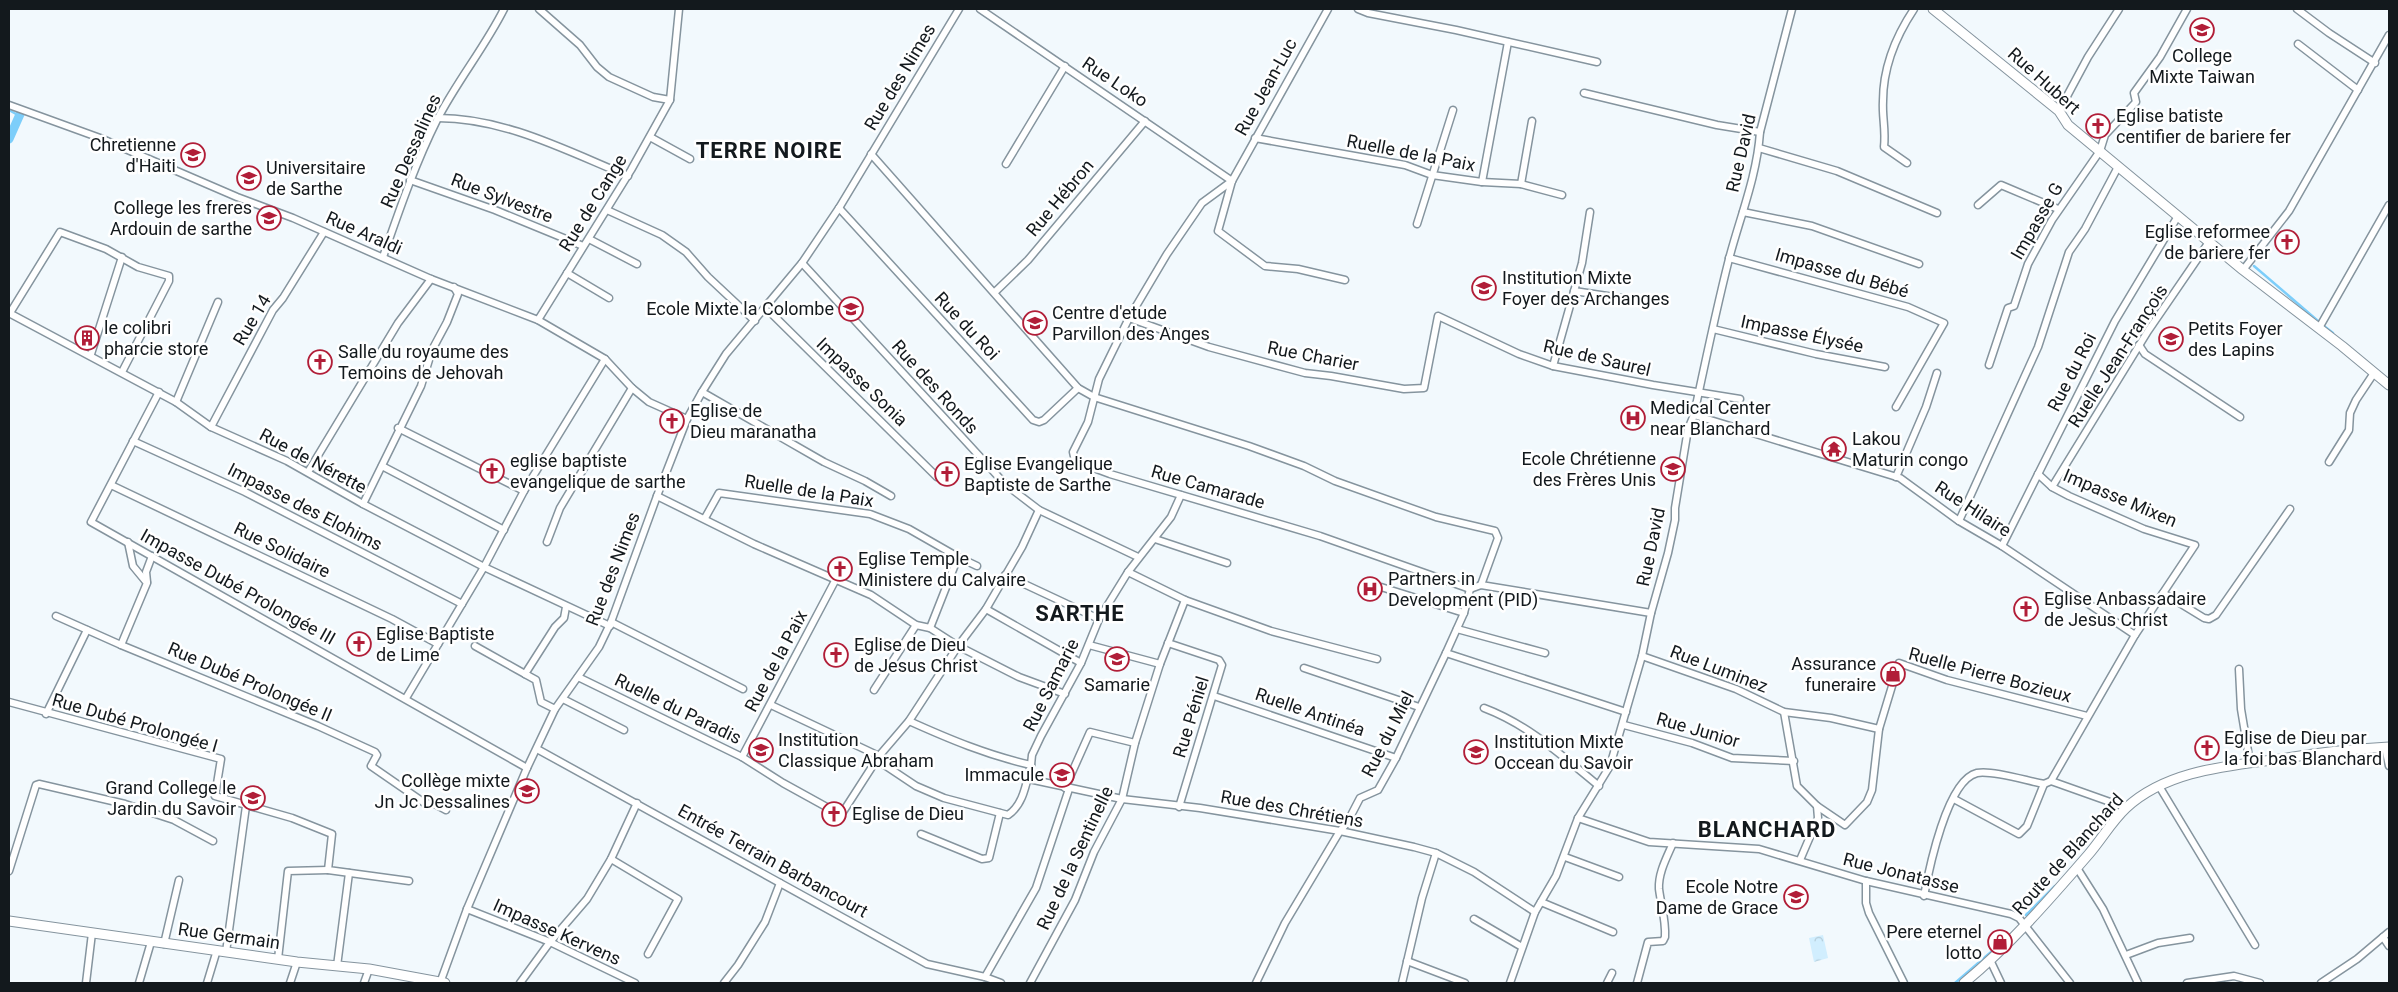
<svg xmlns="http://www.w3.org/2000/svg" width="2398" height="992" font-family="Roboto,sans-serif">
  <style>
    .park { fill: url(#park-crowns) }
    .lines { fill: none; stroke-linecap: round; stroke-linejoin: round }
    .stream { stroke: #7dcefa; stroke-width: 2.5 }
    .canal { stroke: #7dcefa; stroke-width: 9 }
    .street-casing { stroke: #85949e; stroke-width: 9 }
    .secondary-casing { stroke: #85949e; stroke-width: 11 }
    .street { stroke: #fff; stroke-width: 6 }
    .secondary { stroke: #fff; stroke-width: 9 }
    .labels { text-anchor: middle; stroke-width: 5; stroke-linejoin: round; paint-order: stroke }
    .poi-label { font-size: 18px; fill: #13191d; stroke: #fff; text-anchor: start }
    .street-label { font-size: 18px; fill: #13191d; stroke: #fff }
    .district-label { font-size: 22px; font-weight: bold; letter-spacing: 1px; fill: #13191d; stroke: #fff }
  </style>
  <defs>
    <pattern id="park-crowns" width="20" height="18" patternUnits="userSpaceOnUse" patternTransform="scale(1.25)"><rect width="20" height="18" fill="#d1eefe"/><path d="M2 6a3 3 0 1 1 6 0M12 15a3 3 0 1 1 6 0" fill="none" stroke="#b3ccd9"/></pattern>
  </defs>
  <rect width="100%" height="100%" fill="#f2f9fd"/>
  <polygon class="park" points="1823,935 1828,958 1814,962 1809,938"/>
  <g class="lines">
    <g class="stream">
      <polyline points="9,110 16,114"/>
      <polyline points="2254,266 2318,321"/>
      <polyline points="2324,326 2333,333"/>
      <polyline points="666,417 685,421"/>
      <polyline points="2026,915 2055,886"/>
      <polyline points="1955,983 2005,940"/>
    </g>
    <polyline class="canal" points="9,139 21,112"/>
    <g class="street-casing">
      <g id="street">
        <polyline points="539,9 580,45 597,67 609,77 653,97 670,100"/>
        <polyline points="980,9 1232,181"/>
        <polyline points="1328,9 1232,181 1218,231 1265,266 1298,269 1345,280"/>
        <polyline points="1358,9 1368,13 1456,30 1597,62"/>
        <polyline points="2297,9 2329,33 2375,63"/>
        <polyline points="2298,44 2358,90"/>
        <polyline points="1584,93 1717,125 1760,132"/>
        <polyline points="9,105 100,138 237,197 293,218 431,279 538,320 605,359 632,388 649,402 687,419"/>
        <polyline points="2059,111 2088,57 2119,9"/>
        <path d="M438 118C505 118 567 151 628 176"/>
        <polyline points="650,137 690,159"/>
        <polyline points="1255,138 1405,165 1432,175 1482,182 1521,184 1562,195"/>
        <polyline points="1759,148 1837,171 1937,213"/>
        <polyline points="871,154 1078,388 1094,397 1249,446 1304,466 1335,481 1436,517 1495,531 1498,538 1481,585"/>
        <path d="M1907 163 1884 147C1886 130 1882 117 1883 101 1883 67 1896 36 1914 9"/>
        <polyline points="1006,164 1065,66"/>
        <polyline points="410,180 495,210 583,246"/>
        <polyline points="1232,181 1202,203 1167,254 1129,318 1099,379 1088,422 1073,452 1075,461 1110,474 1320,536 1470,589 1481,585 1651,613"/>
        <polyline points="1482,182 1508,42"/>
        <polyline points="1521,184 1532,121"/>
        <polyline points="1978,205 2001,185 2058,209"/>
        <polyline points="839,208 1033,420 1039,422 1044,420 1078,388"/>
        <polyline points="607,210 662,235 686,252 708,277 755,321"/>
        <polyline points="1743,212 1812,226 1919,264"/>
        <polyline points="1417,224 1453,110"/>
        <polyline points="589,239 637,264"/>
        <path d="M383 257C399 211 415 164 437 120 457 81 485 47 504 9"/>
        <polyline points="1729,258 1908,307 1944,323 1896,407"/>
        <polyline points="802,263 1005,484 1039,510 1138,557"/>
        <polyline points="2243,270 2289,211 2389,35"/>
        <polyline points="567,273 609,298"/>
        <polyline points="1574,291 1634,300"/>
        <polyline points="995,292 1028,260 1145,121"/>
        <polyline points="764,310 770,312 937,477"/>
        <polyline points="9,313 176,402 211,427 287,461 363,504 484,567 610,626"/>
        <polyline points="10,313 60,232 106,249 138,267 169,276 169,281 122,372"/>
        <polyline points="1129,318 1209,347 1305,373 1331,376 1404,389 1424,388 1438,316 1519,354 1553,366 1653,385 1740,399"/>
        <polyline points="538,320 631,170 670,100 679,9"/>
        <polyline points="2319,328 2389,205"/>
        <polyline points="1713,329 1816,354 1885,367"/>
        <polyline points="2139,345 2145,354 2240,417"/>
        <polyline points="91,354 122,257"/>
        <polyline points="1989,365 2008,308 2014,306 2028,264 2052,220 2100,151 2105,135 2136,102 2134,93 2160,57 2187,9"/>
        <polyline points="1553,366 1582,263 1590,212"/>
        <polyline points="159,392 91,522 527,768"/>
        <polyline points="702,392 824,462 865,481 891,496"/>
        <polyline points="176,402 218,302"/>
        <polyline points="1694,415 1900,478 1959,521 2002,546 2135,635"/>
        <polyline points="211,427 273,310 283,298 324,232"/>
        <polyline points="398,428 524,491"/>
        <polyline points="133,441 245,492 462,604"/>
        <polyline points="2329,462 2349,430 2350,413 2356,400 2374,373"/>
        <polyline points="382,466 504,530"/>
        <polyline points="308,472 398,323 431,279"/>
        <polyline points="2038,474 2052,487 2069,496 2144,529 2195,545 2135,635 2051,781 2127,808"/>
        <polyline points="1896,477 1926,407 1937,373"/>
        <polyline points="111,485 392,619 438,644"/>
        <polyline points="2052,487 2148,331 2209,242"/>
        <polyline points="657,496 754,544 871,595 916,625 930,628 958,646 1019,677 1065,694"/>
        <polyline points="363,504 421,386 432,350 447,322 458,294 454,287"/>
        <polyline points="705,518 719,493 870,514 909,529 958,557 930,628"/>
        <polyline points="1959,521 2038,347 2069,252 2085,229 2118,167"/>
        <polyline points="1155,539 1227,563"/>
        <polyline points="128,542 133,566 147,583 121,645 318,726 375,752 377,755 371,766 426,804 433,803 446,810"/>
        <polyline points="547,542 560,508 632,388"/>
        <polyline points="2002,546 2115,321 2178,216"/>
        <polyline points="958,557 977,566"/>
        <polyline points="1128,572 1185,600 1271,631 1377,659"/>
        <polyline points="1005,575 1099,619"/>
        <polyline points="147,582 146,572 152,556"/>
        <polyline points="1381,587 1464,613"/>
        <polyline points="2163,593 2204,618 2209,619 2216,615 2290,509"/>
        <polyline points="986,609 1081,663"/>
        <polyline points="56,616 121,645"/>
        <polyline points="611,622 743,689"/>
        <polyline points="1457,629 1545,653"/>
        <polyline points="1168,643 1219,660 1222,665 1179,807"/>
        <polyline points="1089,645 1160,664"/>
        <polyline points="475,646 525,674"/>
        <polyline points="1446,653 1626,712"/>
        <polyline points="1642,656 1736,689 1784,712 1831,718 1879,729 1899,663 1947,680 2087,716"/>
        <polyline points="1304,668 1419,707"/>
        <polyline points="2239,669 2241,709 2250,763"/>
        <polyline points="578,677 742,757 783,783 841,815 879,756 909,721 958,646 986,609 1022,547 1039,510"/>
        <polyline points="874,690 916,625"/>
        <polyline points="1214,696 1396,758"/>
        <polyline points="406,698 484,567 524,491 605,359"/>
        <polyline points="563,699 624,730"/>
        <polyline points="9,702 221,759 215,796 292,818 332,834 328,870 409,881"/>
        <polyline points="771,705 879,756"/>
        <path d="M1484 708C1529 725 1562 756 1599 786"/>
        <polyline points="555,709 541,702 536,680 525,674 555,627 564,618 566,607"/>
        <polyline points="1784,712 1797,786 1817,806 1818,818 1800,860"/>
        <polyline points="46,714 87,630"/>
        <polyline points="1624,725 1692,743 1732,758 1794,761"/>
        <polyline points="2385,747 2389,766"/>
        <polyline points="537,749 927,964 985,977 1001,983"/>
        <polyline points="742,757 836,579"/>
        <path d="M877 760 916 786 944 798 1008 815C1024 804 1026 783 1031 765 987 755 949 739 909 721"/>
        <polyline points="1031,765 1032,755 1041,736 1081,663 1099,619 1128,572 1171,517 1181,495"/>
        <polyline points="1029,779 1122,799 1200,808 1340,831 1414,847 1436,853 1474,872 1535,912"/>
        <polyline points="2159,786 2255,945"/>
        <polyline points="1065,788 1090,732 1135,743"/>
        <polyline points="1954,799 2019,834 2027,826 2044,784"/>
        <polyline points="1817,806 1845,825 1867,802 1872,790 1879,729"/>
        <polyline points="1578,818 1649,842 1759,849 1866,881 2011,914 2019,918 2070,983"/>
        <polyline points="921,834 982,859 989,858 1000,813"/>
        <polyline points="1565,857 1619,877"/>
        <polyline points="611,859 678,899 648,954"/>
        <polyline points="2077,868 2103,909 2138,983"/>
        <polyline points="9,871 36,785 39,784 125,804 174,820 213,841"/>
        <polyline points="1866,881 1866,903 1869,913 1904,983"/>
        <path d="M1924 896C1929 869 1947 780 1977 773 1993 770 2027 781 2044 784L2051 781"/>
        <polyline points="1541,902 1613,932"/>
        <polyline points="467,909 550,942 635,983"/>
        <polyline points="1474,919 1522,947"/>
        <polyline points="2383,937 2389,946"/>
        <polyline points="164,944 179,880"/>
        <polyline points="226,952 246,806"/>
        <polyline points="2126,955 2158,943 2190,938"/>
        <polyline points="278,959 288,871 328,870"/>
        <polyline points="1407,961 1465,983"/>
        <polyline points="1991,962 2001,983"/>
        <polyline points="337,966 349,873"/>
        <polyline points="985,977 1036,888 1069,789"/>
        <polyline points="86,983 92,933"/>
        <polyline points="139,983 151,942"/>
        <polyline points="207,983 217,950"/>
        <polyline points="290,983 297,962"/>
        <polyline points="364,983 369,969"/>
        <polyline points="440,983 467,909 527,768 555,709 599,647 611,622 657,496 687,419 702,392 726,354 802,263 839,208 959,9"/>
        <polyline points="520,983 550,942 587,899 611,859 637,803"/>
        <polyline points="724,983 738,965 765,922 780,883"/>
        <polyline points="1030,983 1075,900 1094,852 1122,799 1135,743 1160,664 1185,600"/>
        <polyline points="1256,983 1285,923 1340,831 1347,823 1360,798 1378,790 1396,758 1446,653 1464,613 1470,589"/>
        <polyline points="1402,983 1422,898 1436,853"/>
        <path d="M1510 983 1535 912 1556 876 1578 818 1610 766 1642 656 1651 613 1668 553 1675 520V508L1688 429 1694 415C1705 363 1716 310 1729 259 1740 217 1757 176 1760 132L1792 9"/>
        <polyline points="1607,983 1612,973"/>
        <path d="M1637 983 1648 942 1663 941 1665 937C1666 920 1661 905 1659 889 1658 873 1667 857 1673 843"/>
        <polyline points="2187,983 2234,976 2260,983"/>
        <polyline points="2321,983 2357,959 2389,932"/>
      </g>
    </g>
    <g class="secondary-casing">
      <g id="secondary">
        <polyline points="1933,9 2059,111 2068,125 2243,270 2342,346 2389,385"/>
        <polyline points="9,921 297,962 369,969 445,983"/>
        <path d="M1964 983C2010 945 2049 900 2088 855 2101 840 2112 821 2126 808 2167 770 2228 766 2280 759 2316 753 2352 749 2389 747"/>
      </g>
    </g>
    <use href="#street" class="street"/>
    <use href="#secondary" class="secondary"/>
  </g>
  <defs>
    <g id="school-ring" transform="scale(1.25)"><circle r="9.5" fill="#fff" stroke="#b11e38" stroke-width="1.5"/><path d="M0-5L7-2L0 1L-7-2ZM-4 1L0 2.5L4 1V4Q0 6-4 4Z" fill="#b11e38"/></g>
    <g id="church-ring" transform="scale(1.25)"><circle r="9.5" fill="#fff" stroke="#b11e38" stroke-width="1.5"/><path d="M-1.2-6h2.4v3.5h3.3v2.4h-3.3V6h-2.4V-.1h-3.3v-2.4h3.3Z" fill="#b11e38"/></g>
    <g id="building-ring" transform="scale(1.25)"><circle r="9.5" fill="#fff" stroke="#b11e38" stroke-width="1.5"/><path d="M-4-6H4V6H1V3H-1V6H-4ZM-2.5-4.3h1.7v1.8h-1.7ZM.8-4.3h1.7v1.8H.8ZM-2.5-1h1.7V.8h-1.7ZM.8-1h1.7V.8H.8Z" fill="#b11e38"/></g>
    <g id="hospital-ring" transform="scale(1.25)"><circle r="9.5" fill="#fff" stroke="#b11e38" stroke-width="1.5"/><path d="M-5-5h3v3.5h4V-5h3V5h-3V1.5h-4V5h-3Z" fill="#b11e38"/></g>
    <g id="temple-ring" transform="scale(1.25)"><circle r="9.5" fill="#fff" stroke="#b11e38" stroke-width="1.5"/><path d="M0-6L5-2H3V0L6.5 2.5H4V6H1.5V3h-3V6H-4V2.5H-6.5L-3 0V-2H-5Z" fill="#b11e38"/></g>
    <g id="shop-ring" transform="scale(1.25)"><circle r="9.5" fill="#fff" stroke="#b11e38" stroke-width="1.5"/><path d="M-5-2.5h2.3a2.7 3.5 0 0 1 5.4 0H5L5.5 6h-11ZM-1.5-2.5h3a1.5 2.3 0 0 0-3 0Z" fill="#b11e38"/></g>
  </defs>
  <g fill-rule="evenodd">
    <use href="#school-ring" x="2202" y="30"/>
    <use href="#church-ring" x="2098" y="126"/>
    <use href="#school-ring" x="193" y="155"/>
    <use href="#school-ring" x="249" y="178"/>
    <use href="#school-ring" x="269" y="218"/>
    <use href="#church-ring" x="2287" y="242"/>
    <use href="#school-ring" x="1484" y="288"/>
    <use href="#school-ring" x="851" y="309"/>
    <use href="#school-ring" x="1035" y="323"/>
    <use href="#building-ring" x="87" y="338"/>
    <use href="#school-ring" x="2171" y="339"/>
    <use href="#church-ring" x="320" y="362"/>
    <use href="#hospital-ring" x="1633" y="418"/>
    <use href="#church-ring" x="672" y="421"/>
    <use href="#temple-ring" x="1834" y="449"/>
    <use href="#school-ring" x="1673" y="469"/>
    <use href="#church-ring" x="492" y="471"/>
    <use href="#church-ring" x="947" y="474"/>
    <use href="#church-ring" x="840" y="569"/>
    <use href="#hospital-ring" x="1370" y="589"/>
    <use href="#church-ring" x="2026" y="609"/>
    <use href="#church-ring" x="359" y="644"/>
    <use href="#church-ring" x="836" y="655"/>
    <use href="#school-ring" x="1117" y="659"/>
    <use href="#shop-ring" x="1893" y="674"/>
    <use href="#church-ring" x="2207" y="748"/>
    <use href="#school-ring" x="761" y="750"/>
    <use href="#school-ring" x="1476" y="752"/>
    <use href="#school-ring" x="1062" y="775"/>
    <use href="#school-ring" x="527" y="791"/>
    <use href="#school-ring" x="253" y="798"/>
    <use href="#church-ring" x="834" y="814"/>
    <use href="#school-ring" x="1796" y="897"/>
    <use href="#shop-ring" x="2000" y="942"/>
  </g>
  <g class="labels">
    <g class="poi-label">
      <text x="2202" y="62" text-anchor="middle">College<tspan x="2202" dy="21">Mixte Taiwan</tspan></text>
      <text x="2116" y="122">Eglise batiste<tspan x="2116" dy="21">centifier de bariere fer</tspan></text>
      <text x="176" y="151" text-anchor="end">Chretienne<tspan x="176" dy="21">d'Haiti</tspan></text>
      <text x="266" y="174">Universitaire<tspan x="266" dy="21">de Sarthe</tspan></text>
      <text x="252" y="214" text-anchor="end">College les freres<tspan x="252" dy="21">Ardouin de sarthe</tspan></text>
      <text x="2270" y="238" text-anchor="end">Eglise reformee<tspan x="2270" dy="21">de bariere fer</tspan></text>
      <text x="1502" y="284">Institution Mixte<tspan x="1502" dy="21">Foyer des Archanges</tspan></text>
      <text x="834" y="315" text-anchor="end">Ecole Mixte la Colombe</text>
      <text x="1052" y="319">Centre d'etude<tspan x="1052" dy="21">Parvillon des Anges</tspan></text>
      <text x="104" y="334">le colibri<tspan x="104" dy="21">pharcie store</tspan></text>
      <text x="2188" y="335">Petits Foyer<tspan x="2188" dy="21">des Lapins</tspan></text>
      <text x="338" y="358">Salle du royaume des<tspan x="338" dy="21">Temoins de Jehovah</tspan></text>
      <text x="1650" y="414">Medical Center<tspan x="1650" dy="21">near Blanchard</tspan></text>
      <text x="690" y="417">Eglise de<tspan x="690" dy="21">Dieu maranatha</tspan></text>
      <text x="1852" y="445">Lakou<tspan x="1852" dy="21">Maturin congo</tspan></text>
      <text x="1656" y="465" text-anchor="end">Ecole Chrétienne<tspan x="1656" dy="21">des Frères Unis</tspan></text>
      <text x="510" y="467">eglise baptiste<tspan x="510" dy="21">evangelique de sarthe</tspan></text>
      <text x="964" y="470">Eglise Evangelique<tspan x="964" dy="21">Baptiste de Sarthe</tspan></text>
      <text x="858" y="565">Eglise Temple<tspan x="858" dy="21">Ministere du Calvaire</tspan></text>
      <text x="1388" y="585">Partners in<tspan x="1388" dy="21">Development (PID)</tspan></text>
      <text x="2044" y="605">Eglise Anbassadaire<tspan x="2044" dy="21">de Jesus Christ</tspan></text>
      <text x="376" y="640">Eglise Baptiste<tspan x="376" dy="21">de Lime</tspan></text>
      <text x="854" y="651">Eglise de Dieu<tspan x="854" dy="21">de Jesus Christ</tspan></text>
      <text x="1876" y="670" text-anchor="end">Assurance<tspan x="1876" dy="21">funeraire</tspan></text>
      <text x="1117" y="691" text-anchor="middle">Samarie</text>
      <text x="2224" y="744">Eglise de Dieu par<tspan x="2224" dy="21">la foi bas Blanchard</tspan></text>
      <text x="778" y="746">Institution<tspan x="778" dy="21">Classique Abraham</tspan></text>
      <text x="1494" y="748">Institution Mixte<tspan x="1494" dy="21">Occean du Savoir</tspan></text>
      <text x="1044" y="781" text-anchor="end">Immacule</text>
      <text x="510" y="787" text-anchor="end">Collège mixte<tspan x="510" dy="21">Jn Jc Dessalines</tspan></text>
      <text x="236" y="794" text-anchor="end">Grand College le<tspan x="236" dy="21">Jardin du Savoir</tspan></text>
      <text x="852" y="820">Eglise de Dieu</text>
      <text x="1778" y="893" text-anchor="end">Ecole Notre<tspan x="1778" dy="21">Dame de Grace</tspan></text>
      <text x="1982" y="938" text-anchor="end">Pere eternel<tspan x="1982" dy="21">lotto</tspan></text>
    </g>
    <g class="street-label">
      <text transform="translate(900 77) rotate(-59)" y="6">Rue des Nimes</text>
      <text transform="translate(2044 81) rotate(42)" y="6">Rue Hubert</text>
      <text transform="translate(1115 82) rotate(34)" y="6">Rue Loko</text>
      <text transform="translate(1266 87) rotate(-61)" y="6">Rue Jean-Luc</text>
      <text transform="translate(411 151) rotate(-66)" y="6">Rue Dessalines</text>
      <text transform="translate(1411 153) rotate(11)" y="6">Ruelle de la Paix</text>
      <text transform="translate(1741 153) rotate(-77)" y="6">Rue David</text>
      <text transform="translate(502 198) rotate(21)" y="6">Rue Sylvestre</text>
      <text transform="translate(1060 198) rotate(-50)" y="6">Rue Hébron</text>
      <text transform="translate(593 203) rotate(-58)" y="6">Rue de Cange</text>
      <text transform="translate(2037 221) rotate(-60)" y="6">Impasse G</text>
      <text transform="translate(364 233) rotate(24)" y="6">Rue Araldi</text>
      <text transform="translate(1842 273) rotate(16)" y="6">Impasse du Bébé</text>
      <text transform="translate(252 320) rotate(-59)" y="6">Rue 14</text>
      <text transform="translate(967 326) rotate(47)" y="6">Rue du Roi</text>
      <text transform="translate(1802 334) rotate(12)" y="6">Impasse Élysée</text>
      <text transform="translate(1313 356) rotate(11)" y="6">Rue Charier</text>
      <text transform="translate(2118 356) rotate(-57)" y="6">Ruelle Jean-François</text>
      <text transform="translate(1597 358) rotate(13)" y="6">Rue de Saurel</text>
      <text transform="translate(2072 372) rotate(-63)" y="6">Rue du Roi</text>
      <text transform="translate(862 382) rotate(44)" y="6">Impasse Sonia</text>
      <text transform="translate(935 387) rotate(48)" y="6">Rue des Ronds</text>
      <text transform="translate(313 461) rotate(28)" y="6">Rue de Nérette</text>
      <text transform="translate(1208 487) rotate(16)" y="6">Rue Camarade</text>
      <text transform="translate(809 491) rotate(9)" y="6">Ruelle de la Paix</text>
      <text transform="translate(2120 498) rotate(23)" y="6">Impasse Mixen</text>
      <text transform="translate(305 507) rotate(27)" y="6">Impasse des Elohims</text>
      <text transform="translate(1973 509) rotate(33)" y="6">Rue Hilaire</text>
      <text transform="translate(1651 547) rotate(-78)" y="6">Rue David</text>
      <text transform="translate(282 550) rotate(26)" y="6">Rue Solidaire</text>
      <text transform="translate(613 569) rotate(-69)" y="6">Rue des Nimes</text>
      <text transform="translate(238 587) rotate(29)" y="6">Impasse Dubé Prolongée III</text>
      <text transform="translate(776 661) rotate(-62)" y="6">Rue de la Paix</text>
      <text transform="translate(1719 669) rotate(21)" y="6">Rue Luminez</text>
      <text transform="translate(1990 675) rotate(15)" y="6">Ruelle Pierre Bozieux</text>
      <text transform="translate(250 682) rotate(23)" y="6">Rue Dubé Prolongée II</text>
      <text transform="translate(1051 685) rotate(-63)" y="6">Rue Samarie</text>
      <text transform="translate(678 709) rotate(26)" y="6">Ruelle du Paradis</text>
      <text transform="translate(1310 712) rotate(19)" y="6">Ruelle Antinéa</text>
      <text transform="translate(1191 717) rotate(-73)" y="6">Rue Péniel</text>
      <text transform="translate(135 723) rotate(16)" y="6">Rue Dubé Prolongée I</text>
      <text transform="translate(1698 730) rotate(16)" y="6">Rue Junior</text>
      <text transform="translate(1388 734) rotate(-63)" y="6">Rue du Miel</text>
      <text transform="translate(1292 809) rotate(10)" y="6">Rue des Chrétiens</text>
      <text transform="translate(2068 854) rotate(-48)" y="6">Route de Blanchard</text>
      <text transform="translate(1075 858) rotate(-65)" y="6">Rue de la Sentinelle</text>
      <text transform="translate(773 861) rotate(29)" y="6">Entrée Terrain Barbancourt</text>
      <text transform="translate(1901 873) rotate(14)" y="6">Rue Jonatasse</text>
      <text transform="translate(557 932) rotate(24)" y="6">Impasse Kervens</text>
      <text transform="translate(229 936) rotate(8)" y="6">Rue Germain</text>
    </g>
    <g class="district-label">
      <text x="769" y="158">TERRE NOIRE</text>
      <text x="1080" y="621">SARTHE</text>
      <text x="1767" y="837">BLANCHARD</text>
    </g>
  </g>
  <rect width="2398" height="992" fill="none" stroke="#13191d" stroke-width="20"/>
</svg>
